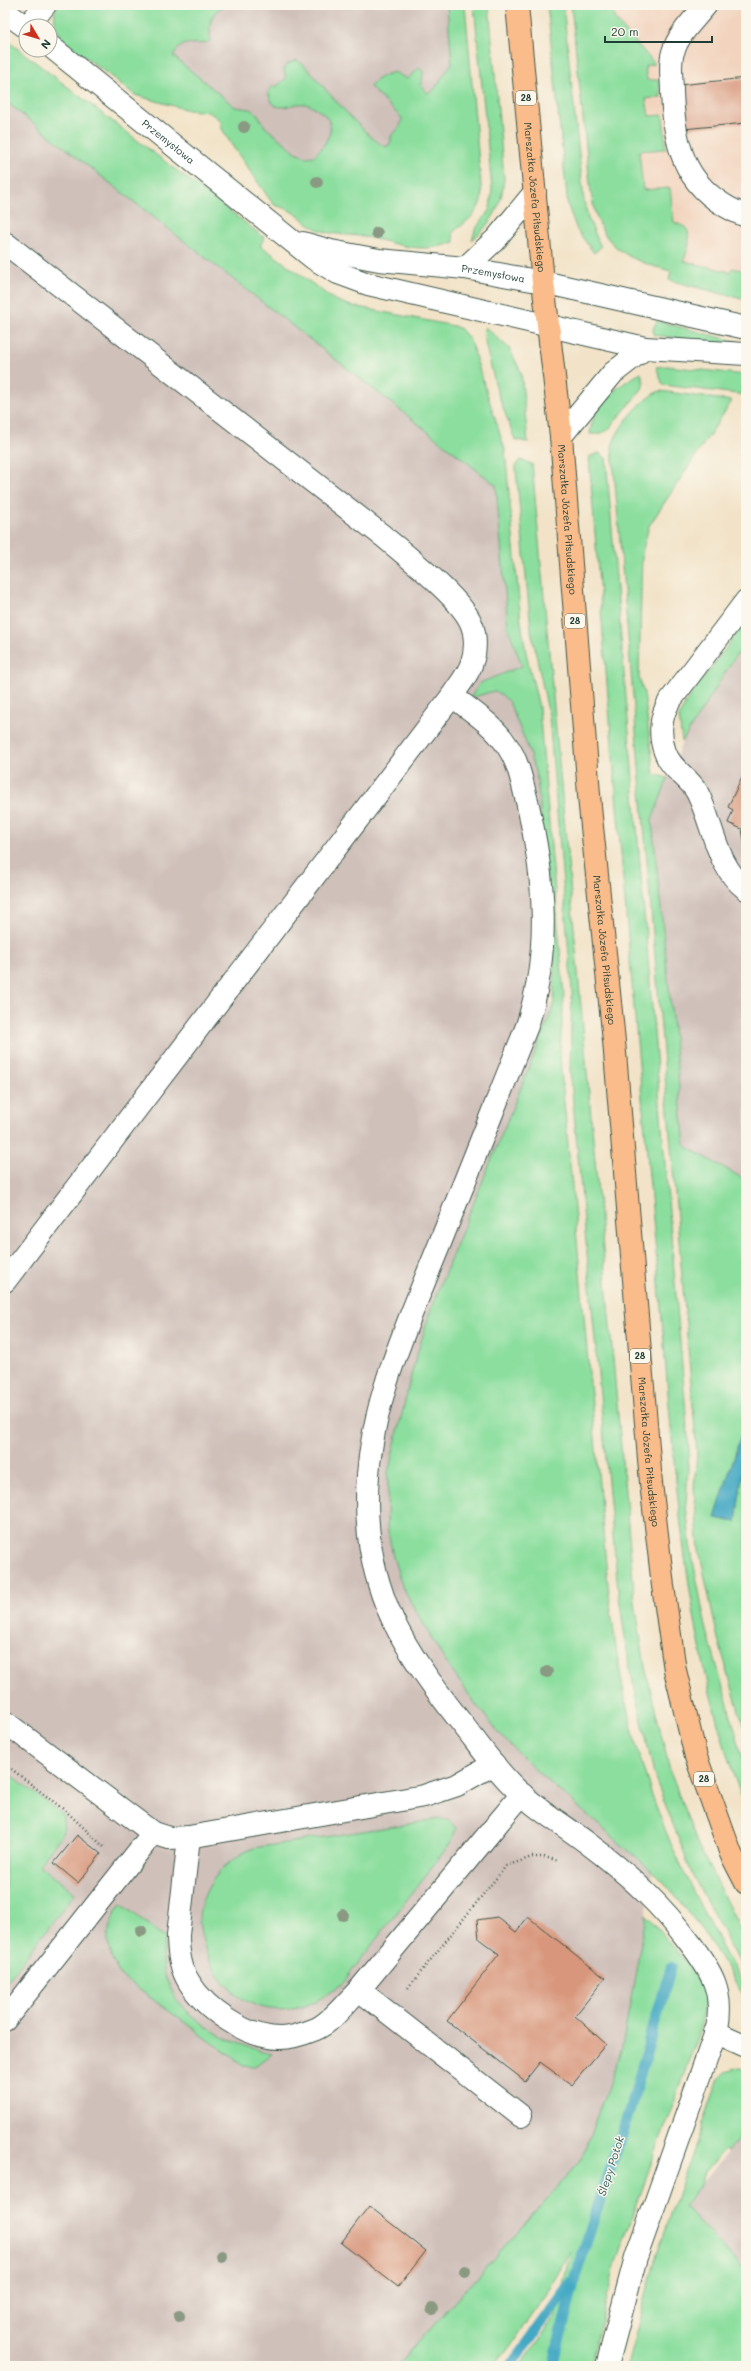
<svg xmlns="http://www.w3.org/2000/svg" width="751" height="2371" font-family="Mali,sans-serif">
  <style>
    .built { fill: #f2d4be }
    .industrial { fill: #cfc0ba }
    .green { fill: #8bde9e; stroke: #558e69 }
    .water { fill: #43a8c3; stroke: #31727c }
    .lines { fill: none; stroke-linecap: round; stroke-linejoin: round }
    .stream { stroke: #43a8c3; stroke-width: 11 }
    .building { fill: #d8977d }
    .minor-casing { stroke: #3f564a; stroke-width: 24 }
    .major-casing { stroke: #3f564a; stroke-width: 24 }
    .path { stroke: #3f564a; stroke-width: 2.5; stroke-dasharray: 1 3; stroke-linecap: butt }
    .minor { stroke: #fff; stroke-width: 22 }
    .major { stroke: #f9bc8a; stroke-width: 22 }
    .tree { fill: #8a9982 }
    .labels { text-anchor: middle; stroke-width: 3; stroke-linejoin: round; paint-order: stroke }
    .shield { fill: #fbf7ec; stroke: #61756b; stroke-width: 1 }
    .shield-label { font-size: 9px; font-weight: bold; fill: #1f3d34 }
    .street-label { font-size: 10px; fill: #1f3d34; stroke: #fbf7ec }
    .water-label { font-size: 11px; font-style: italic; fill: #2a5d5f; stroke: #fbf7ec }
  </style>
  <rect width="100%" height="100%" fill="#fbf7ec"/>
  <filter id="ink" filterUnits="userSpaceOnUse"><feTurbulence type="fractalNoise" baseFrequency=".025" numOctaves="2"/><feDisplacementMap in="SourceGraphic" scale="8" xChannelSelector="R" yChannelSelector="G"/><feConvolveMatrix kernelMatrix="1 2 1 2 8 2 1 2 1" color-interpolation-filters="sRGB"/></filter>
  <filter id="wash" filterUnits="userSpaceOnUse"><feTurbulence type="fractalNoise" baseFrequency=".012" numOctaves="4" result="noise"/><feDisplacementMap in="SourceGraphic" scale="16" xChannelSelector="R" yChannelSelector="G"/><feGaussianBlur stdDeviation="0.9" result="paint"/><feColorMatrix in="noise" values="0 0 0 0 0 0 0 0 0 0 0 0 0 0 0 0 0 1.4 0 .05"/><feComposite in="paint" operator="in"/></filter>
  <g filter="url(#wash)">
    <rect width="100%" height="100%" fill="#f2e3c8"/>
    <polygon class="built" points="580,5 746,5 746,281 631,244"/>
    <g class="industrial">
      <polygon points="82,5 449,5 466,217 372,230"/>
      <polygon points="5,101 496,485 508,628 535,706 549,847 551,1131 587,1543 654,1869 622,2048 580,2162 397,2366 5,2366"/>
      <polygon points="738,654 744,656 746,655 746,1180 685,1146 652,820 684,737"/>
      <polygon points="746,2129 746,2272 684,2206"/>
    </g>
    <g class="green">
      <path d="M57 5H225C208 14 210 24 210 41 193 49 185 35 173 56L235 107 250 109 258 115 265 127 296 152 306 157 314 156C326 144 340 126 321 112 316 109 310 104 304 104 295 102 285 110 276 106 271 103 270 98 268 93L271 87 277 86 286 78 284 70 287 64 297 60 303 64C317 79 371 144 387 147L391 142V136C397 129 401 129 402 118L370 87C376 78 384 75 394 72L407 79 419 68 423 71C423 82 418 85 428 93L433 91 452 63 447 5H465L482 197C478 215 466 222 453 232L454 242C414 258 387 237 349 235 338 234 328 234 317 229 307 224 299 215 289 210 284 207 278 207 273 204L231 144 221 127V121L209 112 188 110 135 95 62 39C55 29 52 16 57 5Z"/>
      <path d="M474 5H489L504 178C502 206 493 222 472 240L475 230 490 209 492 189Z"/>
      <polygon points="547,5 563,5 584,201 588,218 601,247 594,253 577,230 568,206"/>
      <path d="M571 5H613L614 18 655 64 645 66 647 80H659L661 97 646 99 649 116 663 115 666 149 639 151 643 190 670 188 674 222 685 227 688 231 689 244 684 261 730 272 732 268 746 271V300L669 280 671 271C623 259 599 245 591 193Z"/>
      <path d="M5 39 265 238 260 245 333 299 348 305 454 326 461 329 470 340 505 450 521 622 526 653 539 707 564 996 560 1052 561 1072C574 1201 585 1330 597 1460 606 1565 612 1673 645 1774 669 1850 706 1920 746 1989V2000C719 1953 691 1910 653 1872L533 1768 502 1737 474 1702 445 1661 403 1589 393 1557 387 1525 388 1473 412 1371 432 1305 550 1016 554 1001V950L537 779 527 745 509 702 502 695 494 691 470 698 480 683 522 666 508 628 496 485 5 101Z"/>
      <polygon points="657,321 738,342 739,344 738,346 654,335 653,329"/>
      <polygon points="485,327 509,348 521,372 528,442 515,440 497,391 486,347 484,336"/>
      <polygon points="667,366 746,375 746,395 663,385 656,367"/>
      <path d="M641 373 644 382 642 389 608 430 599 434H590C592 405 618 385 641 373Z"/>
      <path d="M661 391 732 401 649 526 642 553 639 678 644 693 654 774 668 778 652 820 685 1146 746 1180V1419L715 1518 736 1522 746 1445V1735L718 1639 699 1550 694 1487 697 1454 612 447C614 431 646 393 661 391Z"/>
      <path d="M599 453 606 458 689 1450 686 1504 690 1545 706 1627 746 1769V1809C679 1636 674 1446 657 1263 632 995 610 726 589 457Z"/>
      <polygon points="520,460 532,464 635,1602 645,1667 671,1774 697,1843 746,1941 746,1974 693,1876 655,1778 629,1664 618,1590 570,1069 572,991 549,716 531,630 516,469 516,465"/>
      <polygon points="746,621 746,655 744,656 737,654 682,742 679,717 687,700"/>
      <polygon points="5,1770 63,1815 64,1832 39,1865 75,1893 5,1984"/>
      <path d="M440 1819 449 1820 456 1828 452 1841 345 1980C330 1993 313 2006 292 2009 246 2016 210 1979 202 1937 200 1929 198 1918 200 1910 206 1881 228 1858 254 1848Z"/>
      <path d="M121 1904 165 1937C164 1948 162 1959 164 1971 176 2019 228 2044 272 2053L255 2066 243 2065 122 1977C104 1951 103 1930 121 1904Z"/>
      <path d="M646 1915C662 1933 695 1970 703 1992 707 2004 702 2019 699 2032L616 2262 590 2366H521L555 2317 571 2250 546 2295 495 2366H397L580 2162 622 2048Z"/>
      <polygon points="738,2067 746,2068 746,2129 728,2151 726,2148 705,2172 701,2185 684,2206 746,2272 746,2366 627,2366 657,2254 719,2078 726,2071"/>
    </g>
    <polygon class="water" points="746,1419 746,1445 736,1522 715,1518"/>
    <g class="lines">
      <g class="stream">
        <polyline points="510,2366 571,2282"/>
        <polyline points="553,2366 575,2277 632,2102 671,1967"/>
      </g>
    </g>
    <g id="blocks">
      <g class="building">
        <polygon points="746,78 746,123 683,129 679,85"/>
        <polygon points="746,768 746,846 745,846 742,829 728,823 733,810 728,807"/>
        <polygon points="77,1835 101,1854 78,1883 54,1863"/>
        <polygon points="497,1917 516,1932 528,1917 605,1978 575,2016 606,2044 572,2085 540,2062 525,2081 447,2021 499,1954 479,1939 477,1920"/>
        <polygon points="369,2206 426,2251 398,2287 341,2243"/>
      </g>
    </g>
  </g>
  <g filter="url(#ink)">
    <use href="#blocks" fill-opacity="0" stroke="#3f564a" stroke-width="1"/>
    <g class="lines">
      <g class="minor-casing">
        <g id="minor">
          <path d="M706 5C694 20 679 33 673 52 669 64 672 79 672 92 674 150 687 193 746 216"/>
          <polyline points="5,12 26,27"/>
          <polyline points="28,26 45,5"/>
          <path id="s1" d="M50 46 313 258 338 273 368 284 645 348 746 354"/>
          <path d="M5 243 383 536C405 555 461 598 471 623 476 634 476 651 472 662 469 674 459 685 452 696L5 1281"/>
          <path id="s2" d="M303 243 331 251 379 260 465 268 543 282 746 328"/>
          <polyline points="465,268 497,238 535,192"/>
          <polyline points="561,436 613,373 645,348"/>
          <path d="M746 601 669 702C660 717 659 736 665 752 671 770 689 777 697 792 714 825 715 865 746 889"/>
          <path d="M452 696C472 711 495 726 508 747 519 763 522 783 527 801 545 878 551 950 527 1026 497 1100 468 1174 438 1248 405 1330 367 1410 367 1500 367 1595 404 1649 460 1721 477 1742 492 1765 512 1785 533 1807 561 1823 586 1842 625 1871 661 1904 690 1943 712 1972 724 1991 717 2029L636 2257 607 2366"/>
          <polyline points="5,1722 153,1833"/>
          <path d="M189 1837 178 1935C178 1951 180 1968 189 1982 206 2010 247 2038 280 2038 291 2038 306 2033 316 2029 332 2022 346 2002 359 1990L522 1794"/>
          <polyline points="359,1990 521,2116"/>
          <polyline points="5,2020 153,1833 169,1838 189,1837 424,1796 457,1785 494,1764"/>
          <polyline points="715,2032 746,2046"/>
        </g>
      </g>
      <g class="major-casing">
        <g id="major">
          <path id="s3" d="M517 5 543 282 561 436 590 807 614 1041 651 1483 663 1586 675 1670 696 1757 731 1854 746 1883"/>
        </g>
      </g>
      <g class="path">
        <polyline points="5,1764 67,1812 104,1847"/>
        <polyline points="408,1988 506,1866 532,1857 544,1857 559,1861"/>
      </g>
      <use href="#minor" class="minor"/>
      <use href="#major" class="major"/>
    </g>
    <g class="tree">
      <circle cx="244" cy="127" r="6"/>
      <circle cx="317" cy="182" r="6"/>
      <circle cx="377" cy="233" r="6"/>
      <circle cx="547" cy="1672" r="6"/>
      <circle cx="343" cy="1915" r="6"/>
      <circle cx="141" cy="1931" r="6"/>
      <circle cx="222" cy="2256" r="6"/>
      <circle cx="465" cy="2271" r="6"/>
      <circle cx="432" cy="2309" r="6"/>
      <circle cx="179" cy="2316" r="6"/>
    </g>
  </g>
  <g class="labels">
    <g class="shield">
      <rect x="516" y="91" width="20" height="14" rx="3"/>
      <rect x="565" y="614" width="20" height="14" rx="3"/>
      <rect x="630" y="1349" width="20" height="14" rx="3"/>
      <rect x="694" y="1772" width="20" height="14" rx="3"/>
    </g>
    <g class="shield-label">
      <text x="526" y="101">28</text>
      <text x="575" y="624">28</text>
      <text x="640" y="1359">28</text>
      <text x="704" y="1782">28</text>
    </g>
    <g class="street-label">
      <text dy="4" stroke="none"><textPath href="#s1" startOffset="152">Przemysłowa</textPath></text>
      <text dy="4" stroke="none"><textPath href="#s3" startOffset="193">Marszałka Józefa Piłsudskiego</textPath></text>
      <text dy="4" stroke="none"><textPath href="#s2" startOffset="193">Przemysłowa</textPath></text>
      <text dy="4" stroke="none"><textPath href="#s3" startOffset="517">Marszałka Józefa Piłsudskiego</textPath></text>
      <text dy="4" stroke="none"><textPath href="#s3" startOffset="949">Marszałka Józefa Piłsudskiego</textPath></text>
      <text dy="4" stroke="none"><textPath href="#s3" startOffset="1453">Marszałka Józefa Piłsudskiego</textPath></text>
    </g>
    <g class="water-label">
      <text transform="translate(611 2166) rotate(-72)" y="4">Ślepy Potok</text>
    </g>
  </g>
  <rect width="751" height="2371" fill="none" stroke="#fbf7ec" stroke-width="20"/>
  <g transform="translate(38 38) rotate(128)"><circle r="19" fill="#fbf7ec" stroke="#a3ada2"/>
  <path d="M0-3L7 15L0 10L-7 15Z" fill="#c8321e"/>
  <text y="-6" font-size="11" font-weight="bold" text-anchor="middle" fill="#1f3d34">N</text>
  </g>
  <path d="M605 36v6h107v-6" fill="none" stroke="#1f3d34" stroke-width="2"/>
  <text x="611" y="36" font-size="12" fill="#1f3d34" stroke="#fbf7ec" stroke-width="3" paint-order="stroke">20 m</text>
</svg>
